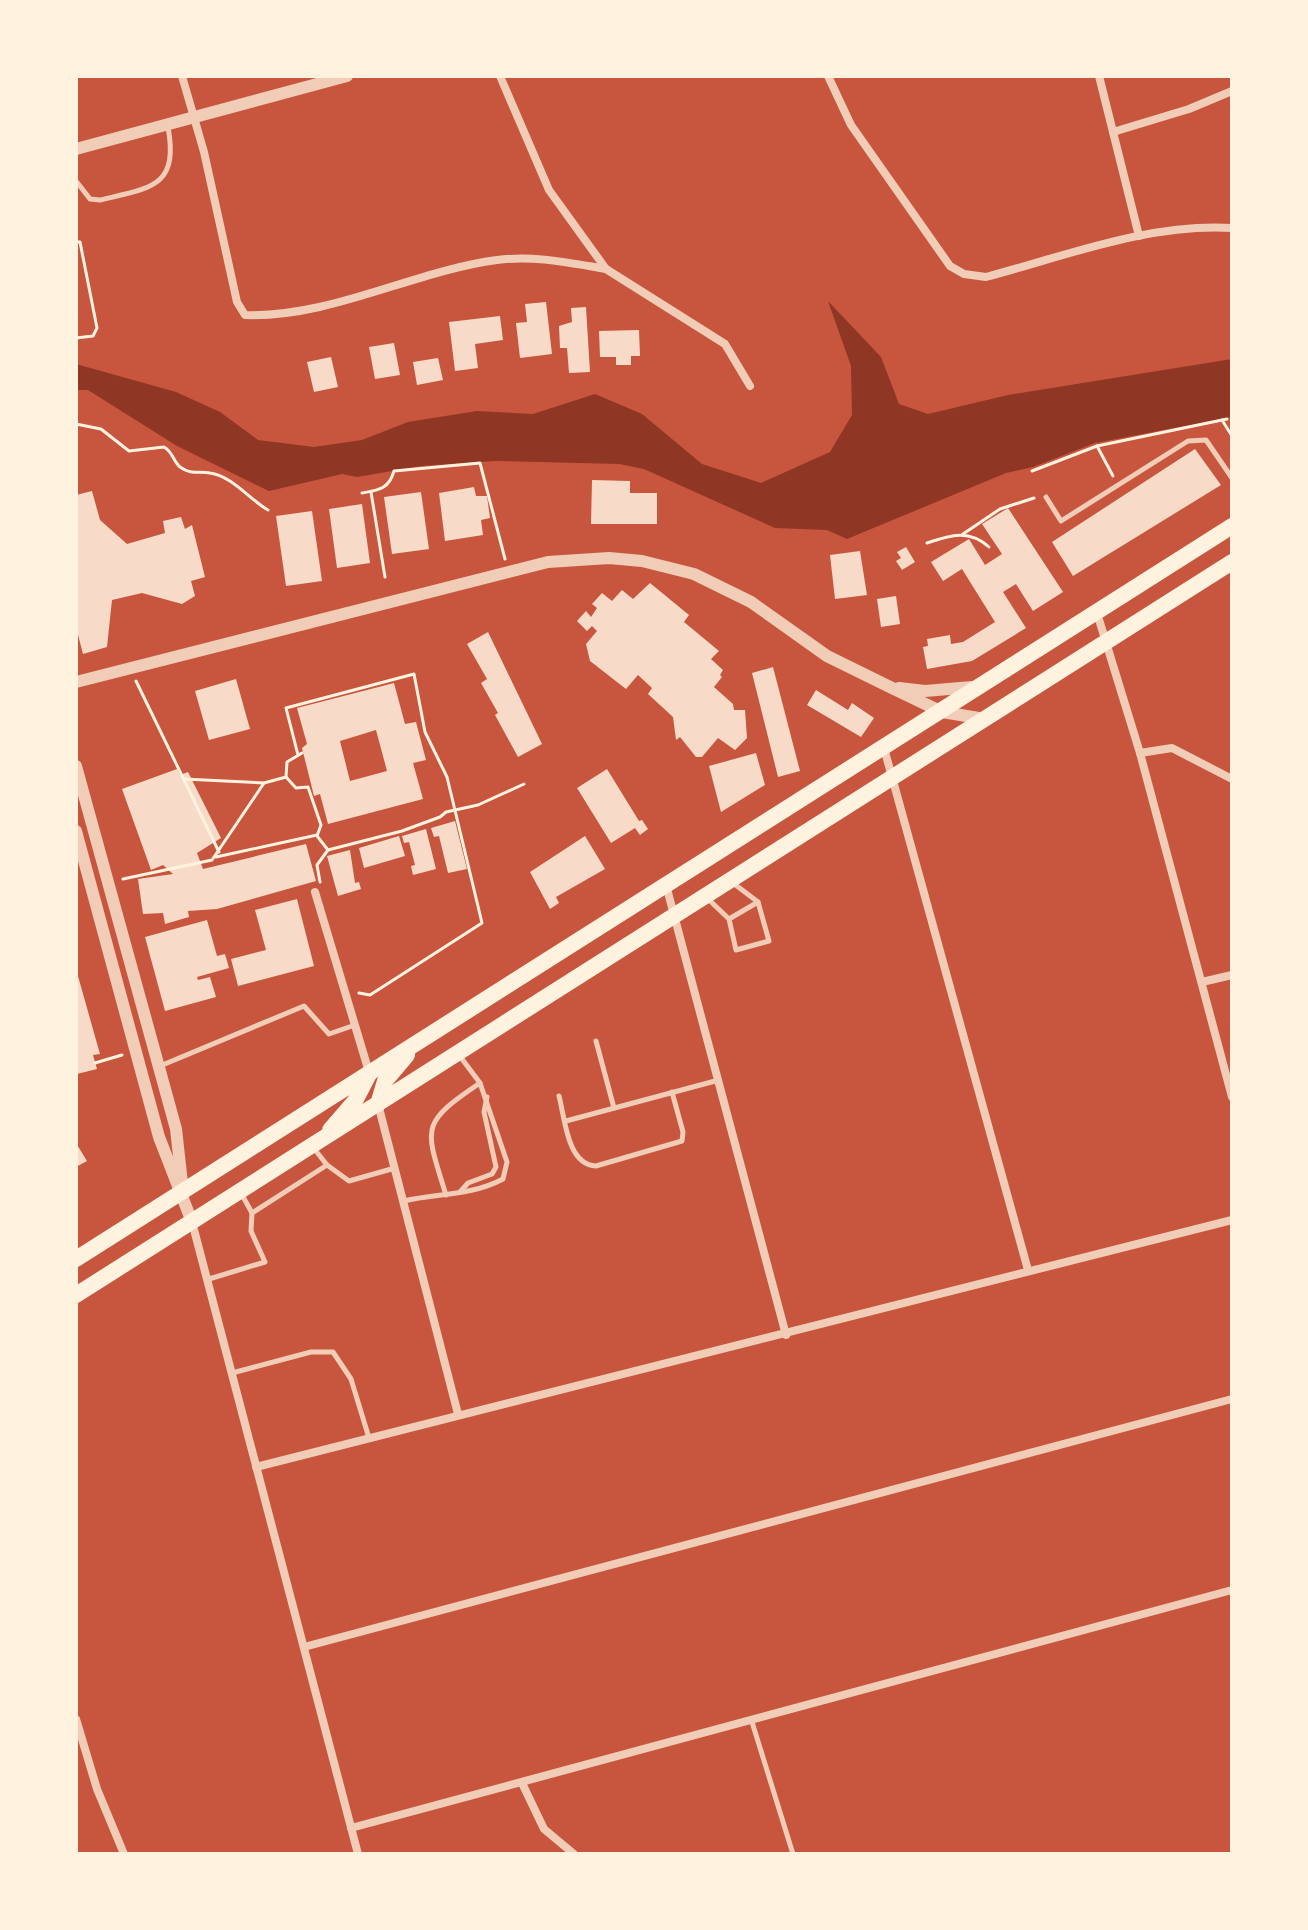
<svg xmlns="http://www.w3.org/2000/svg" width="1308" height="1930" font-family="'Exo 2',sans-serif">
  <style>
    .water { fill: #8f3625 }
    .building { fill: #f7dbc8; fill-rule: evenodd }
    .lines { fill: none; stroke-linecap: round; stroke-linejoin: round }
    .path { stroke: #fff3e0; stroke-width: 3 }
    .service { stroke: #f1ccb7; stroke-width: 5 }
    .minor { stroke: #f1ccb7; stroke-width: 8 }
    .tertiary { stroke: #f1ccb7; stroke-width: 12 }
    .primary { stroke: #fff3e0; stroke-width: 16 }
  </style>
  <rect width="100%" height="100%" fill="#c8553d"/>
  <polygon class="water" points="828,301 881,357 899,404 928,414 1008,395 1232,359 1232,417 1095,443 1033,467 1006,473 847,539 827,530 775,528 644,469 619,464 495,461 421,466 357,477 342,474 269,491 177,446 88,390 76,390 76,364 176,392 220,412 258,440 314,447 362,440 408,422 477,411 533,414 595,394 642,414 702,464 761,483 830,452 852,415 851,366"/>
  <g class="building">
    <polygon points="546,302 552,354 520,358 516,323 527,322 525,304"/>
    <polygon points="586,307 590,372 569,373 567,348 560,348 559,326 572,322 571,308"/>
    <polygon points="500,316 503,340 475,344 478,368 455,371 449,322"/>
    <polygon points="639,330 640,356 631,356 631,365 616,365 616,357 600,357 599,331"/>
    <polygon points="394,343 400,375 375,379 369,347"/>
    <polygon points="331,357 338,387 314,392 307,362"/>
    <polygon points="438,358 443,380 417,385 413,362"/>
    <polygon points="1195,449 1221,485 1073,576 1052,542"/>
    <polygon points="592,480 630,481 630,493 657,493 657,524 591,524"/>
    <polygon points="474,487 476,496 487,496 490,518 481,520 483,535 445,541 439,493"/>
    <polygon points="92,491 100,520 127,544 165,533 163,521 181,517 185,529 192,525 205,577 191,581 195,596 182,604 142,593 112,600 107,647 83,654 76,627 76,495"/>
    <polygon points="421,492 429,549 392,554 384,497"/>
    <polygon points="362,504 370,563 337,568 329,509"/>
    <polygon points="1008,508 1063,592 1033,611 1016,584 1003,592 1026,628 972,661 927,669 923,647 928,646 927,639 950,635 951,644 963,642 995,622 962,569 943,581 931,562 969,539 985,565 1002,554 982,524"/>
    <polygon points="312,511 322,581 286,586 276,516"/>
    <polygon points="906,547 915,562 902,570 896,561 901,558 897,552"/>
    <polygon points="860,551 867,595 835,599 830,555"/>
    <polygon points="650,583 689,615 684,622 719,651 711,659 723,670 720,675 722,677 714,687 733,704 734,710 745,710 747,738 735,750 718,738 702,757 696,757 680,737 676,740 673,717 648,694 652,688 638,675 626,689 590,661 586,644 597,631 592,626 587,631 577,621 586,611 591,617 597,608 592,604 602,593 612,601 622,590 633,599"/>
    <polygon points="896,596 900,624 881,627 877,599"/>
    <polygon points="488,632 542,744 518,757 495,715 498,713 481,683 487,679 467,644"/>
    <polygon points="773,667 800,771 778,777 752,673"/>
    <polygon points="236,679 250,729 209,740 195,691"/>
    <path d="M394 683 405 724 416 722 426 760 413 763 423 799 328 824 320 794 314 796 302 748 307 744 297 708ZM376 730 387 771 350 781 340 741Z"/>
    <polygon points="816,690 848,710 852,703 874,718 861,737 807,705"/>
    <polygon points="756,753 765,785 721,812 709,766"/>
    <polygon points="177,769 180,775 188,772 221,838 197,853 203,869 306,844 316,881 217,909 188,911 189,917 165,924 163,913 143,914 138,879 173,874 163,865 151,870 122,789"/>
    <polygon points="607,769 639,821 642,820 648,829 640,835 635,828 611,843 577,788"/>
    <polygon points="455,821 467,869 448,873 439,836 434,837 431,828"/>
    <polygon points="426,829 436,869 413,875 411,866 415,865 409,842 404,843 402,836"/>
    <polygon points="399,836 405,856 364,868 359,848"/>
    <polygon points="585,836 605,869 556,897 559,903 550,909 530,872"/>
    <polygon points="350,850 355,883 359,882 361,889 338,896 327,856"/>
    <polygon points="297,899 314,966 238,986 231,959 266,950 255,910"/>
    <polygon points="207,920 217,956 225,954 229,968 197,977 198,980 210,977 216,997 165,1011 145,937"/>
    <polygon points="76,969 100,1054 93,1055 97,1069 77,1074"/>
    <polygon points="76,1143 87,1161 76,1167"/>
  </g>
  <g class="lines">
    <g class="path">
      <polyline points="76,242 80,242 97,328 93,336 76,338"/>
      <polyline points="1222,420 1232,436"/>
      <path d="M76 424 101 429 129 451 164 447C173 452 173 461 180 467 191 475 199 471 210 473 232 476 250 500 268 510"/>
      <polyline points="1097,446 1113,476"/>
      <polyline points="1032,471 1097,446 1227,419"/>
      <polyline points="371,492 385,577"/>
      <path d="M362 493C379 490 389 489 394 471L480 463 505 559"/>
      <polyline points="963,534 1000,509 1034,498"/>
      <path d="M927 543C951 535 969 529 989 547"/>
      <polyline points="136,681 219,852"/>
      <polyline points="298,755 286,708 414,674 425,732 447,777 482,923 370,995 359,993"/>
      <polyline points="286,777 287,762 302,753"/>
      <polyline points="184,779 264,783"/>
      <polyline points="216,857 317,835"/>
      <polyline points="123,879 212,860 264,783 286,777 296,788 308,787 321,825 317,836 328,850"/>
      <polyline points="320,882 317,865 328,850 402,831 440,817 446,812 478,805 524,784"/>
      <polyline points="95,1063 122,1055"/>
    </g>
    <g class="service">
      <path d="M76 181 90 199 100 200C151 188 179 187 168 127"/>
      <polyline points="1046,497 1061,521 1188,441 1206,440 1232,478"/>
      <polyline points="706,897 729,919 736,950 769,941 758,902 733,883"/>
      <polyline points="729,919 758,902"/>
      <polyline points="596,1041 614,1108"/>
      <polyline points="459,1055 480,1083"/>
      <polyline points="160,1066 304,1006 329,1034 355,1025"/>
      <path d="M559 1096C565 1118 567 1165 596 1166L682 1141 683 1132 672 1092"/>
      <polyline points="566,1121 719,1080"/>
      <polyline points="312,1146 327,1165 349,1181 395,1168"/>
      <polyline points="460,1192 468,1183 492,1174 496,1167 484,1112 487,1097"/>
      <polyline points="241,1193 252,1213 327,1165"/>
      <path d="M404 1201C438 1193 471 1196 503 1179L507 1162 480 1083C419 1124 425 1127 446 1195"/>
      <polyline points="209,1279 265,1262 251,1231 252,1213"/>
      <polyline points="232,1373 311,1352 333,1352 351,1379 369,1438"/>
      <polyline points="752,1722 793,1854"/>
    </g>
    <g class="minor">
      <path d="M182 76 204 152 237 302 245 315C331 318 413 271 497 260 534 255 570 263 606 269"/>
      <polyline points="500,76 549,190 606,269 725,344 750,386"/>
      <path d="M828 76 851 125 950 266 964 274 986 277C1065 256 1149 223 1232 228"/>
      <polyline points="1099,76 1139,236"/>
      <polyline points="1113,132 1189,109 1232,91"/>
      <polyline points="1097,613 1140,753 1232,1097"/>
      <polyline points="884,748 1028,1270"/>
      <polyline points="1140,753 1172,748 1232,779"/>
      <polyline points="666,885 786,1335"/>
      <polyline points="315,892 369,1072"/>
      <polyline points="1202,982 1232,975"/>
      <polyline points="378,1104 458,1414"/>
      <polyline points="192,1222 358,1854"/>
      <polyline points="256,1467 1232,1220"/>
      <polyline points="304,1647 1232,1399"/>
      <polyline points="76,1719 97,1789 124,1854"/>
      <polyline points="522,1783 544,1829 574,1854"/>
      <polyline points="351,1828 1232,1590"/>
    </g>
    <g class="tertiary">
      <polyline points="76,149 347,76"/>
      <polyline points="76,682 548,562 609,558 642,561 694,574 751,602 827,656 890,687 942,712 985,719"/>
      <polyline points="899,688 925,691 972,687"/>
      <polyline points="76,766 176,1129 183,1192"/>
      <polyline points="76,831 159,1137 192,1222"/>
    </g>
    <g class="primary">
      <polyline points="378,1104 385,1081 407,1055"/>
      <polyline points="330,1130 355,1101 369,1074"/>
      <polyline points="76,1259 1232,526"/>
      <polyline points="76,1295 1232,562"/>
    </g>
  </g>
  <rect width="1308" height="1930" fill="none" stroke="#fff3e0" stroke-width="156"/>
</svg>
